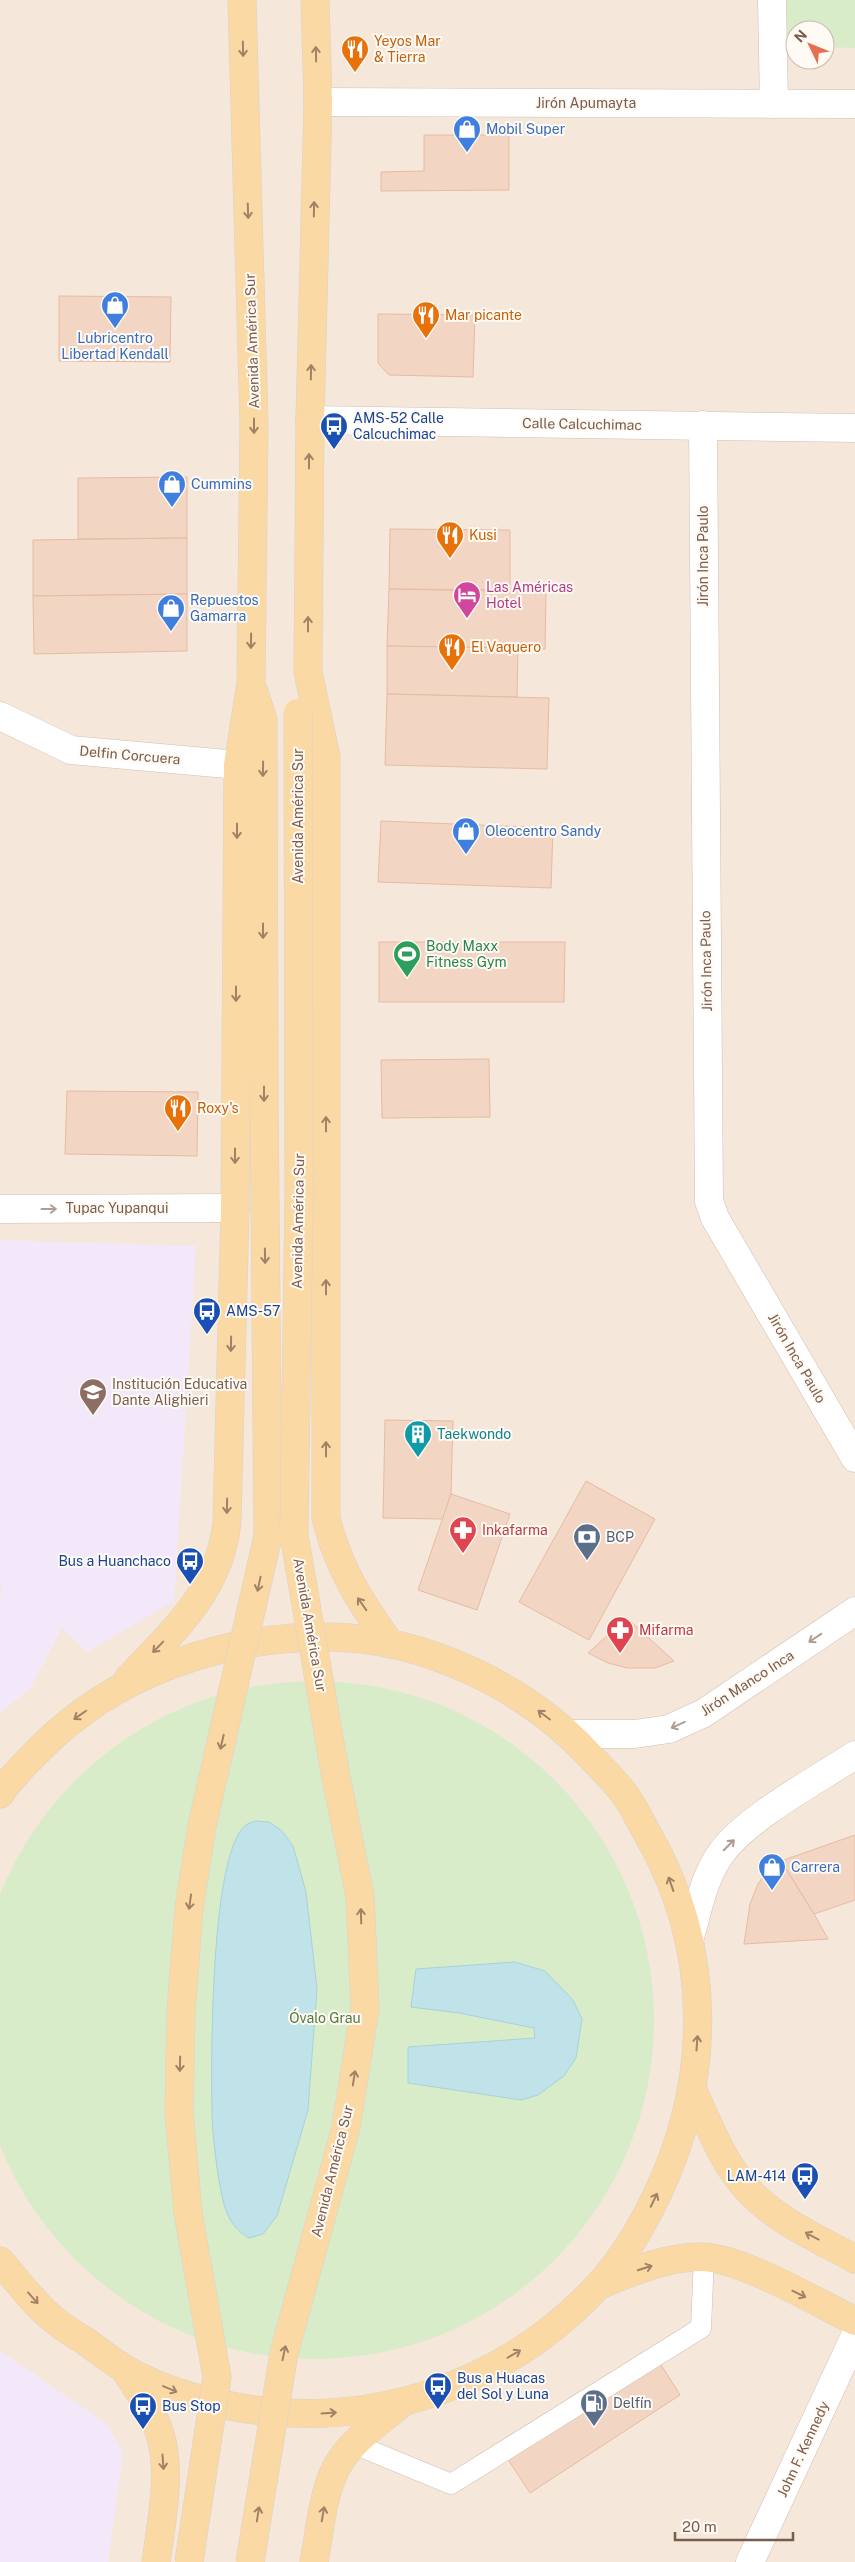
<svg xmlns="http://www.w3.org/2000/svg" width="855" height="2562" font-family="'Public Sans',sans-serif">
  <style>
    .residential { fill: #f5e8da; fill-rule: evenodd }
    .education { fill: #f3e8fa }
    .green { fill: #d8ecc9 }
    .water { fill: #bfe3e8; stroke: #a5d3da }
    .building { fill: #f3d5c3; stroke: #e6bba3 }
    .lines { fill: none; stroke-linecap: round; stroke-linejoin: round }
    .lane-casing { stroke: #d1beb0; stroke-width: 21 }
    .street-casing { stroke: #d1beb0; stroke-width: 29 }
    .primary-casing { stroke: #dad1cd; stroke-width: 29 }
    .lane { stroke: #fff; stroke-width: 20 }
    .street { stroke: #fff; stroke-width: 28 }
    .primary { stroke: #fbd9a5; stroke-width: 28 }
    .primary-bridge-casing { stroke: #dad1cd; stroke-width: 29; stroke-linecap: butt }
    .primary-bridge { stroke: #fbd9a5; stroke-width: 28 }
    .oneway { stroke: #a18267 }
    .oneway2 { stroke: #af9d94 }
    .labels { text-anchor: middle; stroke-width: 4; stroke-linejoin: round; paint-order: stroke }
    .food-label { font-size: 14px; fill: #c56008; stroke: #fffaf3; text-anchor: start }
    .street-label { font-size: 14px; fill: #7a5c4d; stroke: #fffaf3 }
    .shop-label { font-size: 14px; fill: #366cbe; stroke: #fffaf3; text-anchor: start }
    .transit-label { font-size: 14px; fill: #164399; stroke: #fffaf3; text-anchor: start }
    .hotel-label { font-size: 14px; fill: #b23c85; stroke: #fffaf3; text-anchor: start }
    .leisure-label { font-size: 14px; fill: #27864d; stroke: #fffaf3; text-anchor: start }
    .education-label { font-size: 14px; fill: #785e54; stroke: #fffaf3; text-anchor: start }
    .culture-label { font-size: 14px; fill: #0d838f; stroke: #fffaf3; text-anchor: start }
    .health-label { font-size: 14px; fill: #be3a42; stroke: #fffaf3; text-anchor: start }
    .service-label { font-size: 14px; fill: #4e5e75; stroke: #fffaf3; text-anchor: start }
    .park-label { font-size: 14px; fill: #537a41; stroke: #fffaf3 }
  </style>
  <rect width="100%" height="100%" fill="#fdf6ec"/>
  <path class="residential" d="M0 0H855V2562H0ZM795 30H825V60H795Z"/>
  <g class="education">
    <polygon points="0,1240 196,1246 174,1601 87,1652 62,1628 30,1689 0,1713 0,1595 3,1588 0,1586"/>
    <polygon points="0,2351 107,2424 123,2454 108,2562 0,2562"/>
  </g>
  <g class="green">
    <polygon points="785,0 855,0 855,48 825,47 825,30 795,30 795,46 785,45"/>
    <circle cx="315" cy="2020" r="339"/>
  </g>
  <g class="water">
    <path d="M256 1821 269 1822 282 1831 293 1846 306 1892 317 1989 308 2110 277 2216 263 2234 249 2238C239 2232 232 2225 227 2213 219 2195 212 2133 212 2112 211 2063 210 1852 246 1825 248 1823 253 1822 256 1821Z"/>
    <polygon points="515,1962 545,1971 573,2000 582,2019 576,2058 564,2076 538,2095 521,2100 408,2083 408,2047 535,2038 534,2028 459,2013 411,2007 416,1969"/>
  </g>
  <g class="building">
    <polygon points="424,135 509,135 509,190 381,191 381,172 424,171"/>
    <polygon points="59,296 171,297 170,362 59,361"/>
    <polygon points="378,314 475,315 473,377 389,375 378,363"/>
    <polygon points="187,477 187,538 78,539 78,478"/>
    <polygon points="390,529 510,530 510,590 389,589"/>
    <polygon points="187,538 187,594 33,596 33,540"/>
    <polygon points="389,589 546,592 545,649 387,646"/>
    <polygon points="187,594 187,651 34,654 33,596"/>
    <polygon points="387,646 518,648 517,697 387,694"/>
    <polygon points="387,694 549,698 547,769 385,765"/>
    <polygon points="381,821 553,828 551,888 378,882"/>
    <polygon points="379,942 565,942 564,1002 379,1002"/>
    <polygon points="489,1059 490,1117 382,1118 381,1060"/>
    <polygon points="67,1091 198,1092 197,1156 65,1154"/>
    <polygon points="385,1420 453,1421 451,1494 443,1519 383,1518"/>
    <polygon points="586,1481 655,1519 589,1640 519,1602"/>
    <polygon points="451,1494 510,1514 477,1610 418,1590"/>
    <polygon points="627,1618 674,1661 655,1668 627,1668 608,1663 588,1653"/>
    <polygon points="855,1835 855,1900 814,1914 781,1861"/>
    <polygon points="781,1861 814,1914 828,1939 744,1944 750,1904 758,1884 767,1871"/>
    <polygon points="658,2360 680,2395 530,2493 507,2458"/>
  </g>
  <g class="lines">
    <g class="lane-casing">
      <polyline id="lane" points="354,2444 451,2484 701,2328 704,2257"/>
    </g>
    <g class="street-casing">
      <g id="street">
        <polyline points="772,0 774,104"/>
        <polyline points="318,102 855,104"/>
        <polyline points="310,420 855,428"/>
        <polyline points="703,425 709,1201 715,1218 855,1458"/>
        <polyline points="0,716 71,750 238,765"/>
        <polyline points="0,1209 235,1208"/>
        <polyline points="569,1734 635,1734 669,1729 704,1713 855,1611"/>
        <path d="M690 1937C698 1909 704 1876 722 1852 748 1817 817 1780 855 1755"/>
        <polyline points="750,2562 855,2336"/>
      </g>
    </g>
    <g class="primary-casing">
      <g id="primary">
        <path d="M315 0 318 102 310 420 308 672 326 757V1518C339 1570 360 1601 390 1644"/>
        <polyline points="254,692 263,720 264,1095 268,1536"/>
        <path d="M128 1679C173 1631 221 1590 227 1521L235 1208 238 765 251 683 254 424 242 0"/>
        <path d="M0 1794C11 1777 25 1764 39 1750 114 1673 223 1636 330 1637 424 1638 526 1687 589 1755 600 1767 612 1778 622 1791 632 1803 639 1819 647 1833 713 1947 713 2079 656 2197 641 2228 622 2260 598 2286 499 2392 356 2435 216 2403 185 2396 152 2385 125 2369 111 2361 98 2350 85 2341 74 2334 62 2327 53 2319 33 2303 17 2280 0 2261"/>
        <path d="M693 2091C709 2125 723 2164 749 2191 778 2222 819 2239 855 2259"/>
        <path d="M599 2285C632 2272 667 2256 703 2257 744 2259 816 2302 855 2321"/>
        <path d="M125 2370C138 2390 153 2411 160 2434 172 2471 161 2525 156 2562"/>
        <path d="M314 2562C320 2531 322 2496 336 2468 350 2441 380 2422 402 2403"/>
      </g>
    </g>
    <use href="#lane" class="lane"/>
    <use href="#street" class="street"/>
    <use href="#primary" class="primary"/>
    <g class="primary-bridge-casing">
      <g id="primary-bridge">
        <polyline points="189,2562 217,2377 188,2213 179,2113 181,2011 189,1908 202,1826 268,1536"/>
        <polyline points="250,2562 284,2353 346,2127 365,2008 360,1896 335,1772 294,1535 299,1194 298,713"/>
      </g>
    </g>
    <use href="#primary-bridge" class="primary-bridge"/>
  </g>
  <defs><path id="oneway-shaft" d="M-6 0H5M1.5-3L5.5 0L1.5 3" fill="none" stroke-width="1.6" stroke-linecap="round" stroke-linejoin="round" transform="scale(1.25)"/></defs>
  <g class="oneway">
    <use href="#oneway-shaft" transform="translate(243 49) rotate(89)"/>
    <use href="#oneway-shaft" transform="translate(316 54) rotate(-91)"/>
    <use href="#oneway-shaft" transform="translate(314 209) rotate(-89)"/>
    <use href="#oneway-shaft" transform="translate(248 211) rotate(88)"/>
    <use href="#oneway-shaft" transform="translate(311 372) rotate(-89)"/>
    <use href="#oneway-shaft" transform="translate(254 426) rotate(90)"/>
    <use href="#oneway-shaft" transform="translate(309 461) rotate(-90)"/>
    <use href="#oneway-shaft" transform="translate(308 624) rotate(-90)"/>
    <use href="#oneway-shaft" transform="translate(251 641) rotate(91)"/>
    <use href="#oneway-shaft" transform="translate(263 769) rotate(91)"/>
    <use href="#oneway-shaft" transform="translate(237 831) rotate(90)"/>
    <use href="#oneway-shaft" transform="translate(263 931) rotate(90)"/>
    <use href="#oneway-shaft" transform="translate(236 994) rotate(90)"/>
    <use href="#oneway-shaft" transform="translate(264 1094) rotate(90)"/>
    <use href="#oneway-shaft" transform="translate(326 1124) rotate(-90)"/>
    <use href="#oneway-shaft" transform="translate(235 1156) rotate(90)"/>
    <use href="#oneway-shaft" transform="translate(265 1256) rotate(89)"/>
    <use href="#oneway-shaft" transform="translate(326 1287) rotate(-90)"/>
    <use href="#oneway-shaft" transform="translate(231 1344) rotate(91)"/>
    <use href="#oneway-shaft" transform="translate(326 1449) rotate(-90)"/>
    <use href="#oneway-shaft" transform="translate(227 1506) rotate(91)"/>
    <use href="#oneway-shaft" transform="translate(259 1584) rotate(102)"/>
    <use href="#oneway-shaft" transform="translate(362 1604) rotate(-125)"/>
    <use href="#oneway-shaft" transform="translate(158 1647) rotate(134)"/>
    <use href="#oneway-shaft" transform="translate(80 1715) rotate(145)"/>
    <use href="#oneway-shaft" transform="translate(544 1715) rotate(-143)"/>
    <use href="#oneway-shaft" transform="translate(222 1742) rotate(103)"/>
    <use href="#oneway-shaft" transform="translate(671 1884) rotate(-109)"/>
    <use href="#oneway-shaft" transform="translate(190 1902) rotate(98)"/>
    <use href="#oneway-shaft" transform="translate(361 1916) rotate(-92)"/>
    <use href="#oneway-shaft" transform="translate(697 2043) rotate(-86)"/>
    <use href="#oneway-shaft" transform="translate(180 2064) rotate(91)"/>
    <use href="#oneway-shaft" transform="translate(354 2078) rotate(-81)"/>
    <use href="#oneway-shaft" transform="translate(654 2200) rotate(-64)"/>
    <use href="#oneway-shaft" transform="translate(812 2236) rotate(-152)"/>
    <use href="#oneway-shaft" transform="translate(645 2268) rotate(-18)"/>
    <use href="#oneway-shaft" transform="translate(799 2294) rotate(26)"/>
    <use href="#oneway-shaft" transform="translate(33 2298) rotate(48)"/>
    <use href="#oneway-shaft" transform="translate(284 2353) rotate(-78)"/>
    <use href="#oneway-shaft" transform="translate(514 2354) rotate(-30)"/>
    <use href="#oneway-shaft" transform="translate(170 2389) rotate(23)"/>
    <use href="#oneway-shaft" transform="translate(329 2413) rotate(-4)"/>
    <use href="#oneway-shaft" transform="translate(163 2462) rotate(86)"/>
    <use href="#oneway-shaft" transform="translate(258 2514) rotate(-81)"/>
    <use href="#oneway-shaft" transform="translate(323 2514) rotate(-80)"/>
  </g>
  <g class="oneway2">
    <use href="#oneway-shaft" transform="translate(49 1209)"/>
    <use href="#oneway-shaft" transform="translate(815 1638) rotate(146)"/>
    <use href="#oneway-shaft" transform="translate(678 1725) rotate(156)"/>
    <use href="#oneway-shaft" transform="translate(729 1845) rotate(-45)"/>
  </g>
  <defs>
    <g id="restaurant-pin" transform="scale(1.4375)"><path d="M0 17L-7.5 6A9.5 9.5 0 1 1 7.5 6Z" fill="#e8710a" stroke="#fffaf3"/><path d="M-5-6h1v4h1v-4h1v4h1v-4h1v5L-1.5 .5V6h-2V.5L-5-1ZM5-6V6H3V1.5H1.5Q1.5-4 5-6Z" fill="#fff"/></g>
    <g id="shop-pin" transform="scale(1.4375)"><path d="M0 17L-7.5 6A9.5 9.5 0 1 1 7.5 6Z" fill="#3f7fe0" stroke="#fffaf3"/><path d="M-5-2.5h2.3a2.7 3.5 0 0 1 5.4 0H5L5.5 6h-11ZM-1.5-2.5h3a1.5 2.3 0 0 0-3 0Z" fill="#fff"/></g>
    <g id="bus-pin" transform="scale(1.4375)"><path d="M0 17L-7.5 6A9.5 9.5 0 1 1 7.5 6Z" fill="#1a4fb4" stroke="#fffaf3"/><path d="M-5-6H5V4H4V6H2V4H-2V6H-4V4H-5ZM-3.5-4V0h7V-4ZM-3.5 1.2v1.5H-2V1.2ZM2 1.2v1.5H3.5V1.2Z" fill="#fff"/></g>
    <g id="hotel-pin" transform="scale(1.4375)"><path d="M0 17L-7.5 6A9.5 9.5 0 1 1 7.5 6Z" fill="#d1479c" stroke="#fffaf3"/><path d="M-6-4.5h1.5V1H6V5H4.5V3h-9V5H-6ZM-4 0a1.8 1.8 0 1 1 3.6 0ZM.5 0V-2.5h3Q6-2.5 6 0Z" fill="#fff"/></g>
    <g id="stadium-pin" transform="scale(1.4375)"><path d="M0 17L-7.5 6A9.5 9.5 0 1 1 7.5 6Z" fill="#2e9e5b" stroke="#fffaf3"/><path d="M0-5a6.5 5 0 1 0 0 10a6.5 5 0 1 0 0-10ZM-3.5-1.8h7v3.6h-7Z" fill="#fff"/></g>
    <g id="school-pin" transform="scale(1.4375)"><path d="M0 17L-7.5 6A9.5 9.5 0 1 1 7.5 6Z" fill="#8d6e63" stroke="#fffaf3"/><path d="M0-5L7-2L0 1L-7-2ZM-4 1L0 2.5L4 1V4Q0 6-4 4Z" fill="#fff"/></g>
    <g id="building-pin" transform="scale(1.4375)"><path d="M0 17L-7.5 6A9.5 9.5 0 1 1 7.5 6Z" fill="#0f9aa8" stroke="#fffaf3"/><path d="M-4-6H4V6H1V3H-1V6H-4ZM-2.5-4.3h1.7v1.8h-1.7ZM.8-4.3h1.7v1.8H.8ZM-2.5-1h1.7V.8h-1.7ZM.8-1h1.7V.8H.8Z" fill="#fff"/></g>
    <g id="pharmacy-pin" transform="scale(1.4375)"><path d="M0 17L-7.5 6A9.5 9.5 0 1 1 7.5 6Z" fill="#e0444e" stroke="#fffaf3"/><path d="M-2-6h4v4h4v4h-4v4h-4v-4h-4v-4h4Z" fill="#fff"/></g>
    <g id="bank-pin" transform="scale(1.4375)"><path d="M0 17L-7.5 6A9.5 9.5 0 1 1 7.5 6Z" fill="#5c6f8a" stroke="#fffaf3"/><path d="M-6-4H6V4H-6ZM0-2.3a2.3 2.3 0 1 0 0 4.6a2.3 2.3 0 1 0 0-4.6Z" fill="#fff"/></g>
    <g id="fuel-pin" transform="scale(1.4375)"><path d="M0 17L-7.5 6A9.5 9.5 0 1 1 7.5 6Z" fill="#5c6f8a" stroke="#fffaf3"/><path d="M-5.5-6h7V0h2V4h1.3V-2.5L3-4.5l.8-.8L6-3V5H2.5V1h-1V6h-7ZM-4.2-4.7v3.2H.2V-4.7Z" fill="#fff"/></g>
  </defs>
  <g fill-rule="evenodd">
    <use href="#restaurant-pin" x="355" y="49"/>
    <use href="#shop-pin" x="467" y="129"/>
    <use href="#shop-pin" x="115" y="305"/>
    <use href="#restaurant-pin" x="426" y="315"/>
    <use href="#bus-pin" x="334" y="426"/>
    <use href="#shop-pin" x="172" y="484"/>
    <use href="#restaurant-pin" x="450" y="535"/>
    <use href="#hotel-pin" x="467" y="595"/>
    <use href="#shop-pin" x="171" y="608"/>
    <use href="#restaurant-pin" x="452" y="647"/>
    <use href="#shop-pin" x="466" y="831"/>
    <use href="#stadium-pin" x="407" y="954"/>
    <use href="#restaurant-pin" x="178" y="1108"/>
    <use href="#bus-pin" x="207" y="1311"/>
    <use href="#school-pin" x="93" y="1392"/>
    <use href="#building-pin" x="418" y="1434"/>
    <use href="#pharmacy-pin" x="463" y="1530"/>
    <use href="#bank-pin" x="587" y="1537"/>
    <use href="#bus-pin" x="190" y="1561"/>
    <use href="#pharmacy-pin" x="620" y="1630"/>
    <use href="#shop-pin" x="772" y="1867"/>
    <use href="#bus-pin" x="805" y="2176"/>
    <use href="#bus-pin" x="438" y="2386"/>
    <use href="#fuel-pin" x="594" y="2403"/>
    <use href="#bus-pin" x="143" y="2406"/>
  </g>
  <g class="labels">
    <g class="food-label">
      <text x="374" y="46">Yeyos Mar<tspan x="374" dy="16">&amp; Tierra</tspan></text>
      <text x="445" y="320">Mar picante</text>
      <text x="469" y="540">Kusi</text>
      <text x="471" y="652">El Vaquero</text>
      <text x="197" y="1113">Roxy's</text>
    </g>
    <g class="street-label">
      <text x="586" y="108">Jirón Apumayta</text>
      <text transform="translate(252 341) rotate(-92)" y="5">Avenida América Sur</text>
      <text transform="translate(582 424) rotate(1)" y="5">Calle Calcuchimac</text>
      <text transform="translate(703 556) rotate(-90)" y="5">Jirón Inca Paulo</text>
      <text transform="translate(130 755) rotate(5)" y="5">Delfin Corcuera</text>
      <text transform="translate(298 816) rotate(-90)" y="5">Avenida América Sur</text>
      <text transform="translate(706 961) rotate(-91)" y="5">Jirón Inca Paulo</text>
      <text x="117" y="1213">Tupac Yupanqui</text>
      <text transform="translate(298 1221) rotate(-89)" y="5">Avenida América Sur</text>
      <text transform="translate(797 1358) rotate(60)" y="5">Jirón Inca Paulo</text>
      <text transform="translate(310 1625) rotate(80)" y="5">Avenida América Sur</text>
      <text transform="translate(747 1683) rotate(-33)" y="5">Jirón Manco Inca</text>
      <text transform="translate(332 2171) rotate(-76)" y="5">Avenida América Sur</text>
      <text transform="translate(803 2449) rotate(-65)" y="5">John F. Kennedy</text>
    </g>
    <g class="shop-label">
      <text x="486" y="134">Mobil Super</text>
      <text x="115" y="343" text-anchor="middle">Lubricentro<tspan x="115" dy="16">Libertad Kendall</tspan></text>
      <text x="191" y="489">Cummins</text>
      <text x="190" y="605">Repuestos<tspan x="190" dy="16">Gamarra</tspan></text>
      <text x="485" y="836">Oleocentro Sandy</text>
      <text x="791" y="1872">Carrera</text>
    </g>
    <g class="transit-label">
      <text x="353" y="423">AMS-52 Calle<tspan x="353" dy="16">Calcuchimac</tspan></text>
      <text x="226" y="1316">AMS-57</text>
      <text x="171" y="1566" text-anchor="end">Bus a Huanchaco</text>
      <text x="786" y="2181" text-anchor="end">LAM-414</text>
      <text x="457" y="2383">Bus a Huacas<tspan x="457" dy="16">del Sol y Luna</tspan></text>
      <text x="162" y="2411">Bus Stop</text>
    </g>
    <g class="hotel-label">
      <text x="486" y="592">Las Américas<tspan x="486" dy="16">Hotel</tspan></text>
    </g>
    <g class="leisure-label">
      <text x="426" y="951">Body Maxx<tspan x="426" dy="16">Fitness Gym</tspan></text>
    </g>
    <g class="education-label">
      <text x="112" y="1389">Institución Educativa<tspan x="112" dy="16">Dante Alighieri</tspan></text>
    </g>
    <g class="culture-label">
      <text x="437" y="1439">Taekwondo</text>
    </g>
    <g class="health-label">
      <text x="482" y="1535">Inkafarma</text>
      <text x="639" y="1635">Mifarma</text>
    </g>
    <g class="service-label">
      <text x="606" y="1542">BCP</text>
      <text x="613" y="2408">Delfín</text>
    </g>
    <g class="park-label">
      <text x="325" y="2023">Óvalo Grau</text>
    </g>
  </g>
  <g transform="translate(810 45) rotate(313)"><circle r="24" fill="#fffaf3" stroke="#cabbb1"/>
  <path d="M0-4L9 19L0 12L-9 19Z" fill="#e76f51"/>
  <text y="-8" font-size="14" font-weight="bold" text-anchor="middle" fill="#7a5c4d">N</text>
  </g>
  <path d="M675 2532v8h118v-8" fill="none" stroke="#7a5c4d" stroke-width="2.5"/>
  <text x="682" y="2532" font-size="15" fill="#7a5c4d" stroke="#fffaf3" stroke-width="4" paint-order="stroke">20 m</text>
</svg>
